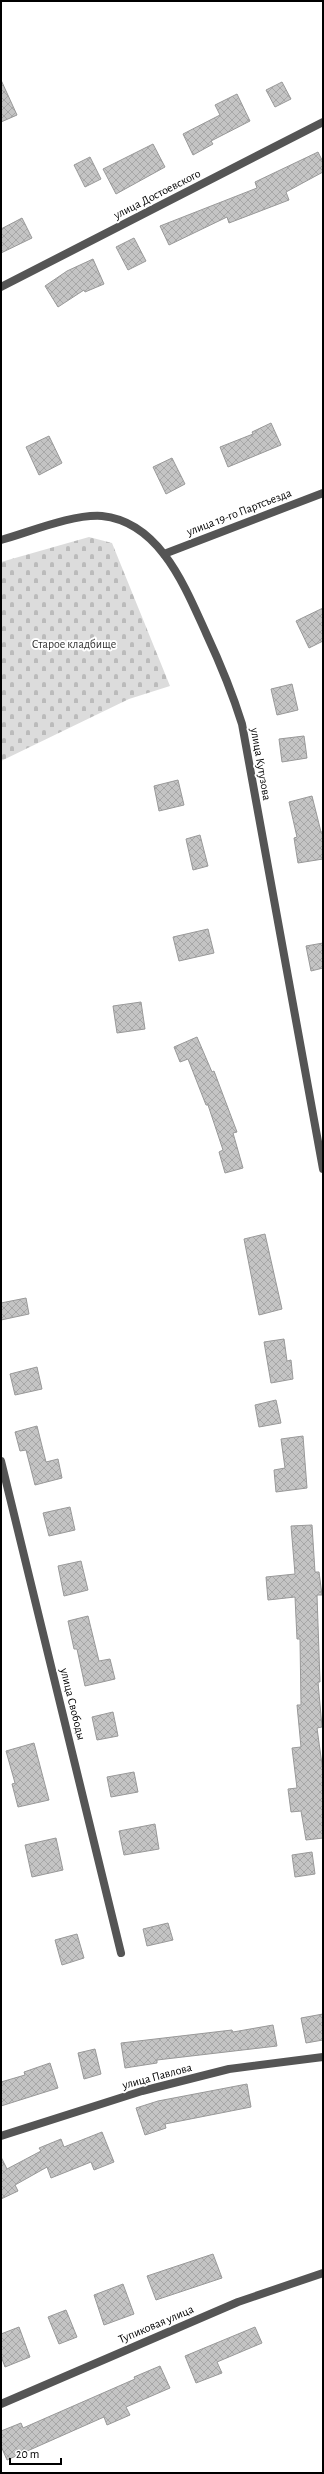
<svg xmlns="http://www.w3.org/2000/svg" width="324" height="2474" font-family="'Alegreya Sans',sans-serif">
  <style>
    .cemetery { fill: url(#cemetery-stones) }
    .building { fill: url(#building-cross-hatch); stroke: #999 }
    .lines { fill: none; stroke-linecap: round; stroke-linejoin: round }
    .minor { stroke: #555; stroke-width: 8 }
    .tertiary { stroke: #555; stroke-width: 8 }
    .labels { text-anchor: middle; stroke-width: 4; stroke-linejoin: round; paint-order: stroke }
    .street-label { font-size: 12px; fill: #000; stroke: #fff }
    .park-label { font-size: 12px; fill: #333; stroke: #fff }
  </style>
  <defs>
    <pattern id="cemetery-stones" width="16" height="16" patternUnits="userSpaceOnUse"><rect width="16" height="16" fill="#dcdcdc"/><path d="M2 7V4a2 2 0 0 1 4 0v3zM10 15v-3a2 2 0 0 1 4 0v3z" fill="#bbb"/></pattern>
    <pattern id="building-cross-hatch" width="8" height="8" patternUnits="userSpaceOnUse"><rect width="8" height="8" fill="#c4c4c4"/><path d="M0 0l8 8M0 8l8-8" fill="none" stroke="#a7a7a7"/></pattern>
  </defs>
  <rect width="100%" height="100%" fill="#fff"/>
  <polygon class="cemetery" points="89,537 112,543 170,686 129,699 1,761 1,562"/>
  <g class="building">
    <polygon points="1,80 17,115 1,122"/>
    <polygon points="282,82 291,99 275,107 266,90"/>
    <polygon points="237,94 250,121 211,141 213,144 193,155 183,134 220,115 215,105"/>
    <polygon points="153,144 165,167 116,194 103,169"/>
    <polygon points="318,152 323,162 323,172 286,192 289,200 229,223 227,217 169,245 160,226 257,188 255,182"/>
    <polygon points="90,157 101,179 85,187 74,165"/>
    <polygon points="22,218 32,238 1,253 1,229"/>
    <polygon points="134,238 146,261 128,270 116,247"/>
    <polygon points="93,259 104,284 85,292 84,290 58,307 45,286 67,271"/>
    <polygon points="271,423 281,445 228,467 220,447 253,434 252,432"/>
    <polygon points="49,436 62,463 39,475 26,447"/>
    <polygon points="172,458 185,484 166,494 153,467"/>
    <polygon points="323,608 323,641 309,648 296,621"/>
    <polygon points="292,684 298,710 277,715 271,689"/>
    <polygon points="304,736 307,758 282,762 279,739"/>
    <polygon points="178,780 184,805 159,811 154,786"/>
    <polygon points="312,796 321,832 323,832 323,859 298,863 294,838 297,837 289,802"/>
    <polygon points="200,835 208,866 193,870 186,839"/>
    <polygon points="208,929 214,953 179,961 173,937"/>
    <polygon points="323,943 323,968 311,971 306,946"/>
    <polygon points="141,1002 145,1029 117,1033 113,1006"/>
    <polygon points="197,1037 212,1072 214,1071 237,1132 233,1133 243,1168 225,1173 219,1152 223,1150 208,1105 206,1105 188,1059 180,1062 174,1047"/>
    <polygon points="265,1234 282,1309 259,1315 244,1239"/>
    <polygon points="26,1298 29,1314 1,1320 1,1303"/>
    <polygon points="284,1339 287,1361 291,1360 293,1379 271,1383 264,1342"/>
    <polygon points="37,1367 42,1389 15,1395 10,1374"/>
    <polygon points="276,1400 281,1423 259,1427 255,1405"/>
    <polygon points="37,1426 46,1462 58,1459 62,1478 35,1485 26,1450 20,1451 15,1432"/>
    <polygon points="303,1436 307,1488 276,1492 274,1470 285,1468 281,1439"/>
    <polygon points="70,1507 75,1530 49,1536 43,1513"/>
    <polygon points="312,1525 315,1572 319,1572 322,1595 317,1595 320,1682 318,1682 322,1727 317,1728 323,1772 323,1838 306,1840 301,1811 291,1812 288,1789 297,1788 292,1748 301,1747 297,1705 301,1705 300,1639 297,1639 295,1597 268,1600 266,1577 295,1574 291,1526"/>
    <polygon points="81,1561 88,1590 64,1596 58,1566"/>
    <polygon points="88,1616 99,1661 110,1659 115,1679 85,1686 77,1649 74,1649 68,1621"/>
    <polygon points="113,1712 118,1736 97,1740 92,1717"/>
    <polygon points="34,1743 49,1800 18,1807 12,1784 15,1783 6,1751"/>
    <polygon points="134,1772 138,1792 111,1797 107,1777"/>
    <polygon points="155,1824 159,1849 124,1855 119,1831"/>
    <polygon points="56,1838 63,1870 32,1877 25,1845"/>
    <polygon points="312,1852 315,1874 295,1877 292,1855"/>
    <polygon points="168,1923 173,1940 147,1946 143,1929"/>
    <polygon points="77,1934 84,1958 62,1965 55,1940"/>
    <polygon points="323,2014 323,2040 306,2043 301,2018"/>
    <polygon points="273,2025 277,2046 157,2060 157,2063 125,2068 121,2043 232,2030 233,2032"/>
    <polygon points="95,2049 101,2074 84,2079 78,2053"/>
    <polygon points="50,2063 58,2088 1,2106 1,2082 25,2075 24,2072"/>
    <polygon points="247,2084 251,2107 165,2124 166,2128 145,2135 136,2108 158,2101"/>
    <polygon points="102,2132 114,2162 94,2170 91,2162 51,2178 47,2167 15,2185 18,2191 1,2199 1,2157 7,2169 41,2151 39,2148 61,2139 64,2147"/>
    <polygon points="213,2254 222,2278 156,2300 147,2276"/>
    <polygon points="123,2284 134,2314 104,2325 94,2295"/>
    <polygon points="66,2310 77,2337 59,2344 48,2317"/>
    <polygon points="19,2327 30,2357 5,2367 1,2356 1,2334"/>
    <polygon points="255,2327 262,2343 217,2362 222,2373 196,2383 185,2356"/>
    <polygon points="160,2366 170,2388 126,2407 130,2415 107,2425 104,2417 7,2460 1,2446 1,2431 21,2423 23,2428 135,2379 134,2377"/>
  </g>
  <g class="lines">
    <g class="minor">
      <path d="M1 540C30 532 72 514 102 516 160 522 185 587 206 633 220 663 232 692 242 724L323 1169"/>
      <polyline points="164,554 323,493"/>
      <polyline points="1,1461 121,1953"/>
      <polyline points="1,2136 142,2091 229,2069 323,2057"/>
      <polyline points="1,2404 238,2302 323,2273"/>
    </g>
    <polyline class="tertiary" points="1,287 323,122"/>
  </g>
  <g class="labels">
    <g class="street-label">
      <text transform="translate(157 194) rotate(-27)" y="4">улица Достоевского</text>
      <text transform="translate(239 512) rotate(-21)" y="4">улица 19-го Партсъезда</text>
      <text transform="translate(261 764) rotate(80)" y="4">улица Кутузова</text>
      <text transform="translate(73 1704) rotate(76)" y="4">улица Свободы</text>
      <text transform="translate(157 2076) rotate(-15)" y="4">улица Павлова</text>
      <text transform="translate(156 2324) rotate(-23)" y="4">Тупиковая улица</text>
    </g>
    <g class="park-label">
      <text x="74" y="648">Старое кладбище</text>
    </g>
  </g>
  <rect width="324" height="2474" fill="none" stroke="#000000" stroke-width="4"/>
  <path d="M10 2458v6h51v-6" fill="none" stroke="#000000" stroke-width="2"/>
  <text x="16" y="2458" font-size="12" fill="#000000" stroke="#ffffff" stroke-width="3" paint-order="stroke">20 m</text>
</svg>
